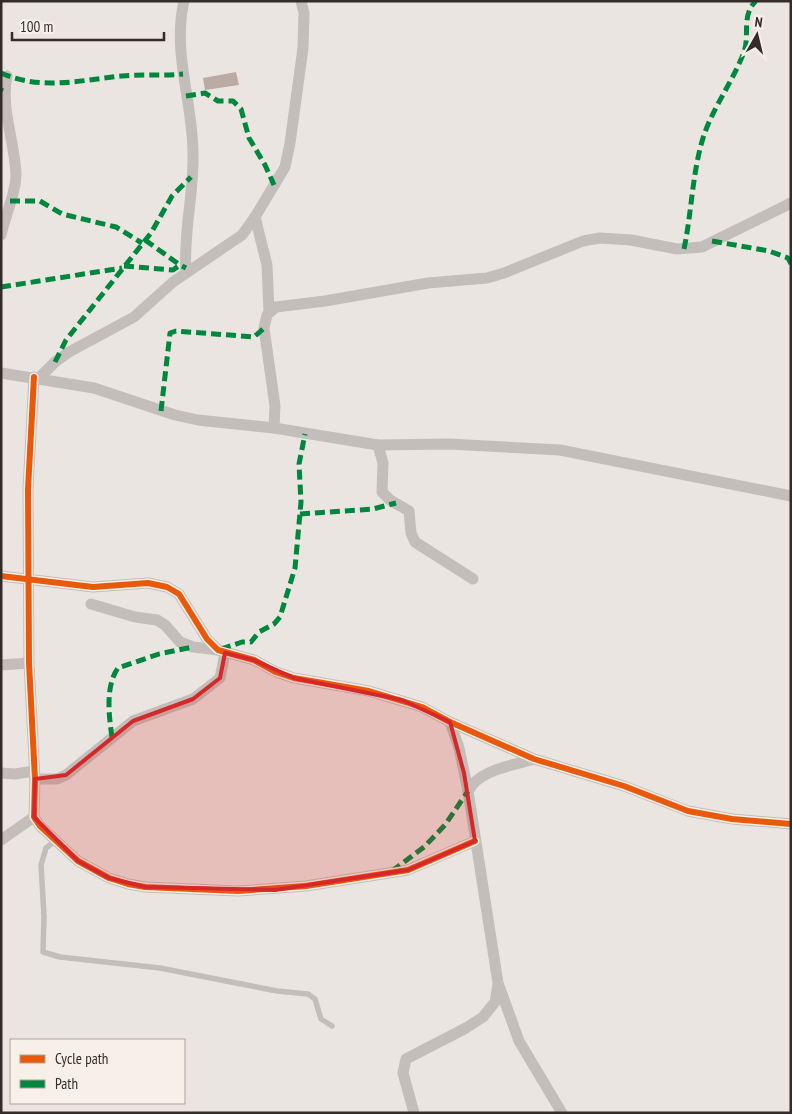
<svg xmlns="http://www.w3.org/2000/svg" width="792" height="1114" font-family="'PT Sans Narrow',sans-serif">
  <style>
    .building { fill: #bcaba4 }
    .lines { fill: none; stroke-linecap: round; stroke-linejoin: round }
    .service { stroke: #c3beba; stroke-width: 5.5 }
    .minor { stroke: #c3beba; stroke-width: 11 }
    .quiet { stroke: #00873e; stroke-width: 5; stroke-dasharray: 10 5; stroke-linecap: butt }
    .cycleway-casing { stroke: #f7f0e8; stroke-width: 9 }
    .cycleway { stroke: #e8590c; stroke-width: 6 }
    .marked { fill: #d62828; fill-opacity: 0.2; stroke: #d62828; stroke-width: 4; stroke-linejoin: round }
  </style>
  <rect width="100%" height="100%" fill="#eae5e0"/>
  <polygon class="building" points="236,72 239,85 205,90 203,78"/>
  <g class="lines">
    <polyline class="service" points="55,841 46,848 41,865 44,916 43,952 60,957 160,968 277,991 308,994 315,999 321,1019 332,1026"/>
    <g class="minor">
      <path d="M184 1C172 53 193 102 193 154 194 194 183 233 186 273"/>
      <polyline points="255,217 267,265 269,312"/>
      <path d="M1 235C5 216 16 193 16 175 15 142 0 107 7 76"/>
      <polyline points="1,373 94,388 175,415 198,420 274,428 378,445 449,444 560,450 791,496"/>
      <polyline points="34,377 28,489 29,663 35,779 34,817 40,826 78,861 109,878 128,884 145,887 238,891 306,886 408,870 475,841"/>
      <polyline points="39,378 55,362 69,352 134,317 173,282 242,235 255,217 285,167 290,143 303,48 304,13 301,1"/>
      <polyline points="274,428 275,406 264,328 267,315 276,307 325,301 428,283 487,278 504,273 583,241 600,238 631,240 677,249 702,247 791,203"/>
      <polyline points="378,445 383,463 382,492 390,500 409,511 411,533 415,542 473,579"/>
      <polyline points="1,576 93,587 148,583 167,587 179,594 207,639 218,650 254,660 276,672 294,678 369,691 422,707 450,722 534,759 624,786 688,811 732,819 791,824"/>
      <polyline points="91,604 135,617 157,620 165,625 180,642 193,647 218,650"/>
      <polyline points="1,665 29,663"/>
      <polyline points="450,722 459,748 468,791 498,983 519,1041 562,1113"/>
      <polyline points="1,773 15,774 34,771"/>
      <polyline points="35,779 57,779 66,775 133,721 193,699 220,678 225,653"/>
      <path d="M468 791C480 769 512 766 534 759"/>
      <polyline points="1,840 34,817"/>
      <polyline points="414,1113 403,1073 406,1059 466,1028 483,1017 495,1002 498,985"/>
    </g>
    <g class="quiet">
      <path d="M1 73C41 91 81 80 122 76 142 74 163 76 183 74"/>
      <polyline points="1,90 3,91"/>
      <polyline points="186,96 205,93 218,101 233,101 241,109 249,138 265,165 274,185"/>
      <polyline points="10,201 40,201 62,214 116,227 142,243"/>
      <polyline points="145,240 180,265"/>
      <polyline points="712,241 769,251 788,258 791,264"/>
      <path d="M684 249C692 211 692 172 704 135 714 106 733 81 744 52 750 35 741 15 756 1"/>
      <polyline points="124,266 173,270 180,265 186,268"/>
      <polyline points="1,287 122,268"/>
      <polyline points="55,362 66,340 151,233 172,196 191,177"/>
      <polyline points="161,411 170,333 176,331 254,337 264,328"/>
      <polyline points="300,514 373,509 396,503"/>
      <polyline points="221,649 242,642 251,642 259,632 274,624 280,617 295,568 301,502 299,464 305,434"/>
      <path d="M112 737C109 717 105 686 118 668L159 654 193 647"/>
      <polyline points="392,871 424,847 445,825 468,791"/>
    </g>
    <g class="cycleway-casing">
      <g id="cycleway">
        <polyline points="34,377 28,489 29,663 35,779 34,817 40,826 78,861 109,878 128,884 145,887 238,891 306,886 408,870 475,841"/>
        <polyline points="1,576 93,587 148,583 167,587 179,594 207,639 218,650 254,660 276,672 294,678 369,691 422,707 450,722 534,759 624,786 688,811 732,819 791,824"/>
      </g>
    </g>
    <use href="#cycleway" class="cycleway"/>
  </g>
  <path class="marked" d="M225 653 254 660 294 678 402 700 450 722 464 773 475 841 408 870 275 890 145 887 109 878 78 861 34 817 35 779 66 775 133 721 193 699 220 678Z"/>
  <rect width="792" height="1114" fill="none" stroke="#332c28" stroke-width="5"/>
  <rect x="10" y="1039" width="175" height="65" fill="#f7f0e8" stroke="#a9a29b"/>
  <rect x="20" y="1055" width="25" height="8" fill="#e8590c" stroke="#a9a29b"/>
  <text x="55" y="1064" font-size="15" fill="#332c28">Cycle path</text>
  <rect x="20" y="1080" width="25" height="8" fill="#00873e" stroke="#a9a29b"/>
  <text x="55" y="1089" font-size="15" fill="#332c28">Path</text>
  <g transform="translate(757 35) rotate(8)" stroke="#f7f0e8" stroke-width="4" paint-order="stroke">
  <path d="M0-4L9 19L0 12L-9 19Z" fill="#332c28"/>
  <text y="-8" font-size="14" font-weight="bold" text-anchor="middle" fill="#332c28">N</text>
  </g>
  <path d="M12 32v8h152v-8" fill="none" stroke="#332c28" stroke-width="2.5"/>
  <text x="20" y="32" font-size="15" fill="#332c28" stroke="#f7f0e8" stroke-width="4" paint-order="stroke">100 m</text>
</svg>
